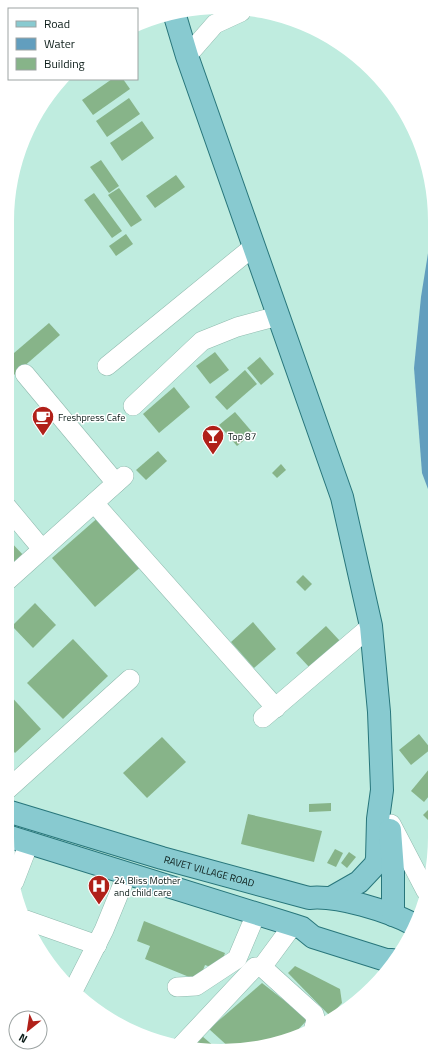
<svg xmlns="http://www.w3.org/2000/svg" width="442" height="1058" font-family="'Titillium Web',sans-serif">
  <style>
    .water { fill: #629ebe }
    .building { fill: #87b489 }
    .lines { fill: none; stroke-linecap: round; stroke-linejoin: round }
    .minor-casing { stroke: #8fbaae; stroke-width: 20 }
    .major-casing { stroke: #28767b; stroke-width: 24 }
    .minor { stroke: #fff; stroke-width: 19 }
    .major { stroke: #88cad0; stroke-width: 22 }
    .labels { text-anchor: middle; stroke-width: 3; stroke-linejoin: round; paint-order: stroke }
    .poi-label { font-size: 10px; fill: #0b1c18; stroke: #fff; text-anchor: start }
    .street-label { font-size: 10px; fill: #0b1c18; stroke: #fff }
  </style>
  <rect width="100%" height="100%" fill="#bfecdf"/>
  <polygon class="water" points="433,237 434,505 422,473 414,368 421,297 429,247"/>
  <g class="building">
    <polygon points="112,79 123,79 130,89 93,115 82,100"/>
    <polygon points="129,98 140,114 107,137 96,121"/>
    <polygon points="142,121 154,138 122,161 110,143"/>
    <polygon points="101,160 119,186 109,193 90,167"/>
    <polygon points="176,175 185,187 155,208 146,196"/>
    <polygon points="119,188 142,220 131,227 108,195"/>
    <polygon points="94,193 122,231 112,238 84,200"/>
    <polygon points="126,234 133,244 116,256 109,246"/>
    <polygon points="49,323 60,335 7,381 7,359"/>
    <polygon points="215,352 229,370 210,384 196,366"/>
    <polygon points="260,357 274,374 261,385 247,368"/>
    <polygon points="245,370 257,384 227,410 215,397"/>
    <polygon points="174,387 190,407 159,433 143,414"/>
    <polygon points="235,412 253,433 237,446 219,425"/>
    <polygon points="158,451 167,461 146,480 136,470"/>
    <polygon points="281,464 286,470 277,478 272,473"/>
    <polygon points="101,515 144,564 95,607 52,558"/>
    <polygon points="7,538 26,558 14,569 7,561"/>
    <polygon points="303,575 312,584 305,591 296,582"/>
    <polygon points="35,603 56,625 33,648 12,626"/>
    <polygon points="253,622 276,649 254,668 231,642"/>
    <polygon points="326,626 340,641 310,668 296,653"/>
    <polygon points="73,639 108,676 63,719 27,683"/>
    <polygon points="7,692 41,729 15,753 7,744"/>
    <polygon points="419,734 431,749 411,765 399,750"/>
    <polygon points="162,737 186,762 147,798 123,773"/>
    <polygon points="430,768 435,771 435,789 424,802 411,791"/>
    <polygon points="331,803 331,811 309,812 309,804"/>
    <polygon points="435,803 435,827 423,815"/>
    <polygon points="248,814 322,831 314,862 241,844"/>
    <polygon points="335,849 343,853 336,867 327,863"/>
    <polygon points="349,852 356,857 347,868 341,863"/>
    <polygon points="144,921 225,953 219,970 205,965 199,981 145,959 150,946 137,941"/>
    <polygon points="295,966 340,989 342,1003 330,1016 288,973"/>
    <polygon points="262,983 308,1019 295,1033 249,1049 231,1049 209,1029"/>
    <polygon points="202,1036 216,1048 192,1047"/>
  </g>
  <g class="lines">
    <g class="minor-casing">
      <g id="minor">
        <polyline points="187,56 215,24 241,12"/>
        <polyline points="107,366 253,247"/>
        <polyline points="25,374 116,483"/>
        <polyline points="133,406 202,341 237,327 278,316"/>
        <polyline points="94,503 276,708"/>
        <polyline points="7,507 42,549"/>
        <polyline points="7,581 124,476"/>
        <polyline points="263,718 371,626"/>
        <polyline points="7,790 130,679"/>
        <polyline points="391,824 426,891"/>
        <polyline points="14,882 29,843"/>
        <polyline points="26,920 97,945"/>
        <polyline points="262,967 293,925"/>
        <polyline points="177,987 196,986 237,959 256,914"/>
        <polyline points="74,989 104,930 127,874"/>
        <polyline points="180,1047 255,967 262,967 314,1014 316,1021 314,1027"/>
      </g>
    </g>
    <g class="major-casing">
      <g id="major">
        <polyline points="175,16 187,56 342,497 371,626 379,712 382,790 378,819 377,859 375,865 359,882 331,898"/>
        <path id="s1" d="M7 811 162 858 309 898C338 895 388 911 413 924"/>
        <polyline points="390,830 393,871 393,915"/>
        <polyline points="7,836 293,925 302,928 313,937 386,960 392,960"/>
      </g>
    </g>
    <use href="#minor" class="minor"/>
    <use href="#major" class="major"/>
  </g>
  <defs>
    <g id="cafe-pin" transform="scale(1.15)"><path d="M0 17L-7.5 6A9.5 9.5 0 1 1 7.5 6Z" fill="#b02019" stroke="#fff"/><path d="M-5.5-4.5H6V0H3Q3 3.5 0 3.5H-2.5Q-5.5 3.5-5.5 0ZM3-3.2v2h1.7v-2ZM-6 4.5H4V6H-6Z" fill="#fff"/></g>
    <g id="bar-pin" transform="scale(1.15)"><path d="M0 17L-7.5 6A9.5 9.5 0 1 1 7.5 6Z" fill="#b02019" stroke="#fff"/><path d="M-6-5H6L.8 .8V4.5H3.5V6h-7V4.5H-.8V.8Z" fill="#fff"/></g>
    <g id="hospital-pin" transform="scale(1.15)"><path d="M0 17L-7.5 6A9.5 9.5 0 1 1 7.5 6Z" fill="#b02019" stroke="#fff"/><path d="M-5-5h3v3.5h4V-5h3V5h-3V1.5h-4V5h-3Z" fill="#fff"/></g>
  </defs>
  <g fill-rule="evenodd">
    <use href="#cafe-pin" x="43" y="417"/>
    <use href="#bar-pin" x="213" y="436"/>
    <use href="#hospital-pin" x="99" y="886"/>
  </g>
  <g class="labels">
    <g class="poi-label">
      <text x="58" y="421">Freshpress Cafe</text>
      <text x="228" y="440">Top 87</text>
      <text x="114" y="884">24 Bliss Mother<tspan x="114" dy="12">and child care</tspan></text>
    </g>
    <g class="street-label">
      <text dy="4" stroke="none"><textPath href="#s1" startOffset="211">RAVET VILLAGE ROAD</textPath></text>
    </g>
  </g>
  <path d="M0 0H442V1058H0ZM221 14H221A207 207 0 0 1 428 221V837A207 207 0 0 1 221 1044H221A207 207 0 0 1 14 837V221A207 207 0 0 1 221 14Z" fill="#fff" fill-rule="evenodd"/>
  <rect x="8" y="8" width="130" height="72" fill="#ffffff" stroke="#9da4a3"/>
  <rect x="16" y="21" width="20" height="6" fill="#88cad0" stroke="#9da4a3"/>
  <text x="44" y="28" font-size="12" fill="#0b1c18">Road</text>
  <rect x="16" y="38" width="20" height="12" fill="#629ebe" stroke="#9da4a3"/>
  <text x="44" y="48" font-size="12" fill="#0b1c18">Water</text>
  <rect x="16" y="58" width="20" height="12" fill="#87b489" stroke="#9da4a3"/>
  <text x="44" y="68" font-size="12" fill="#0b1c18">Building</text>
  <g transform="translate(28 1030) rotate(210)"><circle r="19" fill="#ffffff" stroke="#9da4a3"/>
  <path d="M0-3L7 15L0 10L-7 15Z" fill="#b02019"/>
  <text y="-6" font-size="11" font-weight="bold" text-anchor="middle" fill="#0b1c18">N</text>
  </g>
</svg>
